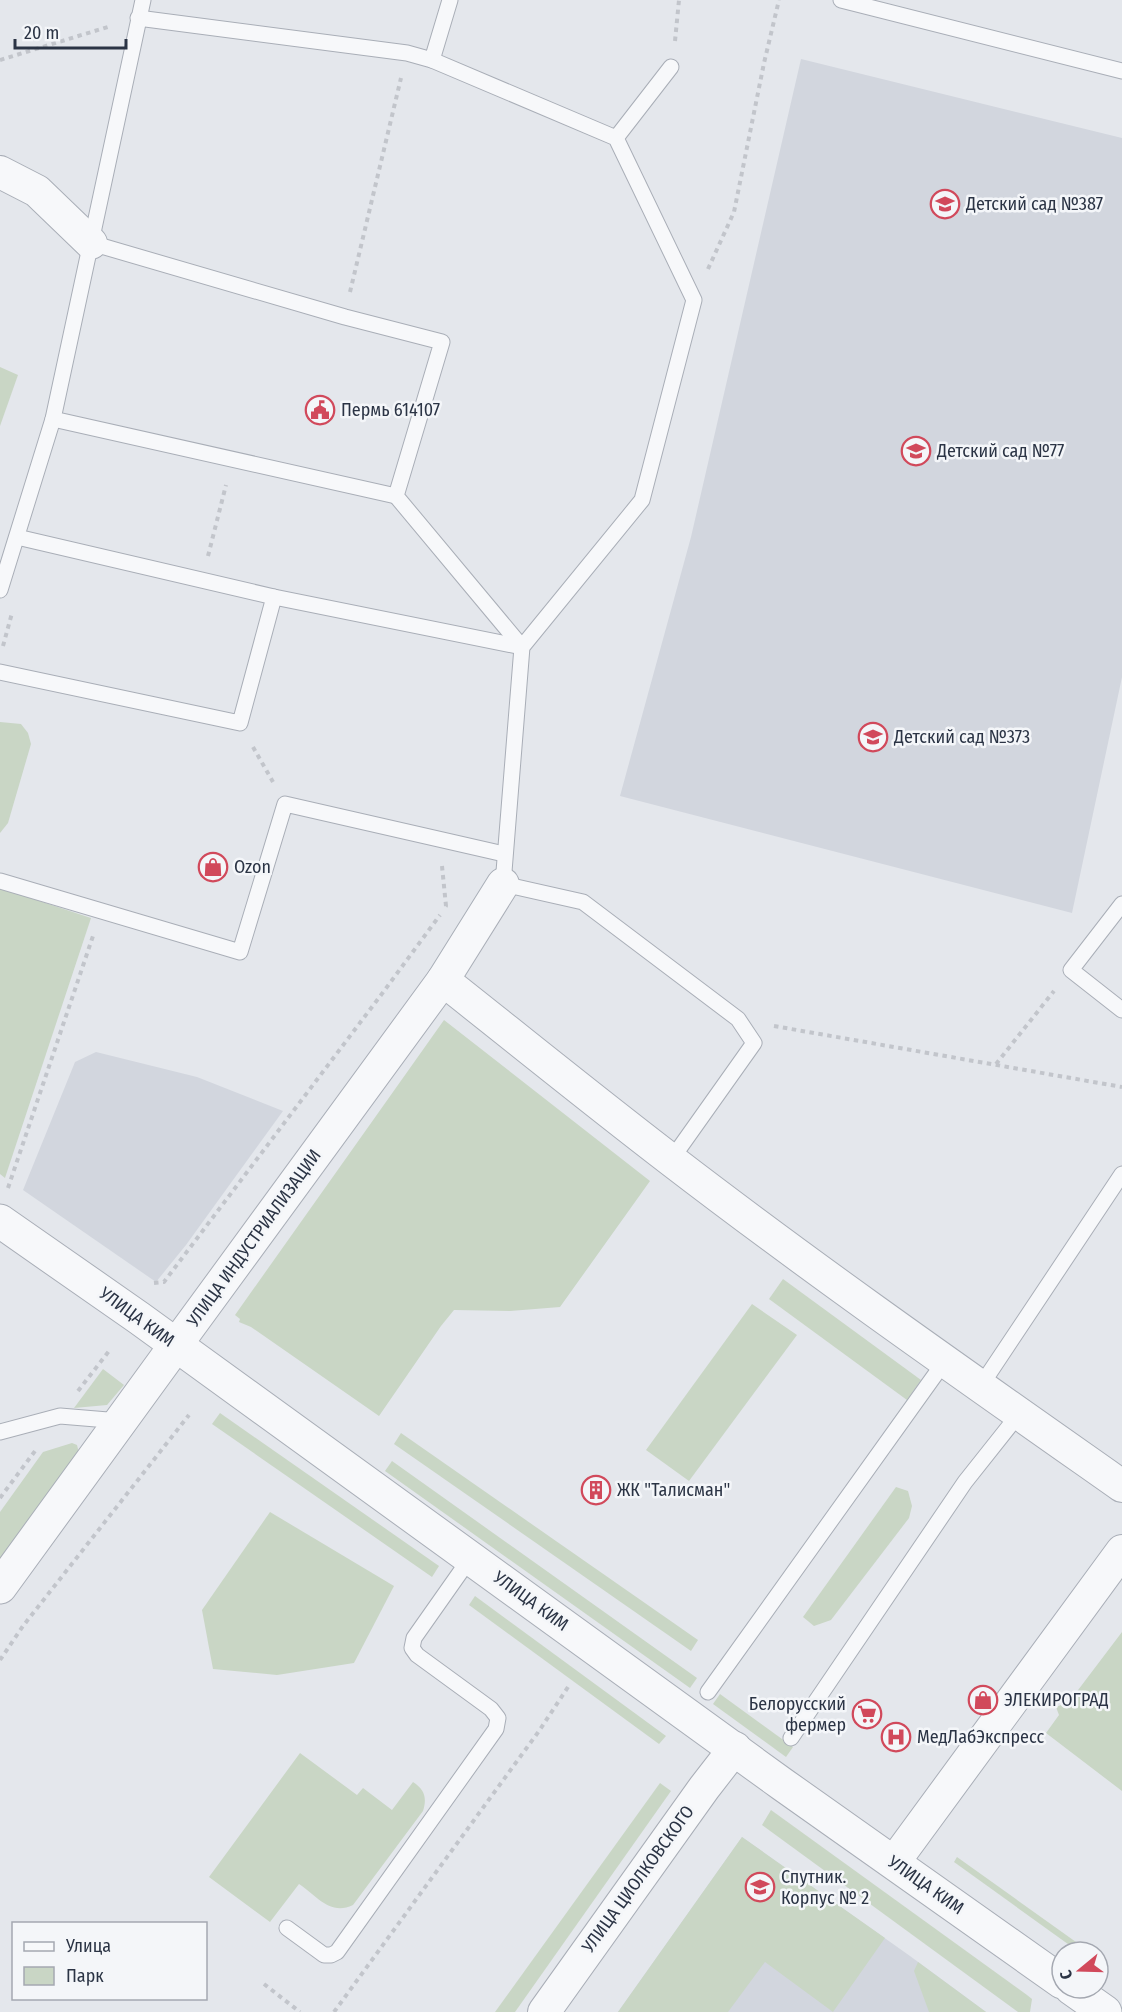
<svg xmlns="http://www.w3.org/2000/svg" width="1122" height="2012" font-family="'Fira Sans Condensed',sans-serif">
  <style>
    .built { fill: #d2d6de }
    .green { fill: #c9d6c5 }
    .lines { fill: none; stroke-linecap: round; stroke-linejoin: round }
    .service-casing { stroke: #a9aeb7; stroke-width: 17 }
    .minor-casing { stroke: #a9aeb7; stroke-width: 34 }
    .tertiary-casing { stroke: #a9aeb7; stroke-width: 35 }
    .path { stroke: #c2c5cb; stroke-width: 4; stroke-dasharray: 4.5 4.5; stroke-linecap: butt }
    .service { stroke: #f7f8fa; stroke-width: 15 }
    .minor { stroke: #f7f8fa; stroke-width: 32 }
    .tertiary { stroke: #f7f8fa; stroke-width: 33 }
    .labels { text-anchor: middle; stroke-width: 5; stroke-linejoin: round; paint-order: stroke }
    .poi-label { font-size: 18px; fill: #2b3445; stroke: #f4f6f9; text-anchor: start }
    .street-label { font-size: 18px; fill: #2b3445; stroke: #f4f6f9 }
  </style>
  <rect width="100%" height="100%" fill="#e4e7ec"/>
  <g class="built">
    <polygon points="801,59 1122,138 1122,677 1072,913 620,796 691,537"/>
    <polygon points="96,1052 197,1077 283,1111 186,1245 156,1282 23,1190 75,1062"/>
    <polygon points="742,1837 910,1956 986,2012 618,2012"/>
  </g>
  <g class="green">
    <polygon points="0,367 18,375 0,426"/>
    <polygon points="0,722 21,724 28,733 31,744 8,823 0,833"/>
    <polygon points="0,888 91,918 5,1178 0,1174"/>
    <polygon points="444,1020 650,1181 560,1307 510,1311 454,1310 441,1326 379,1416 251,1327 239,1322 240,1319 235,1315"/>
    <polygon points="783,1279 921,1380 907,1400 769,1299"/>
    <polygon points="752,1304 797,1335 689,1481 646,1450"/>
    <polygon points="103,1369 124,1385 107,1405 74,1408"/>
    <polygon points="220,1413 439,1566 432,1577 212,1424"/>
    <polygon points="401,1433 698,1640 691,1651 394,1444"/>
    <polygon points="72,1443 77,1445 79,1453 0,1562 0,1512 43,1452"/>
    <polygon points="392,1461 697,1678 690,1688 385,1471"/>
    <polygon points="896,1487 908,1491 912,1506 909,1518 831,1620 814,1626 803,1617"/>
    <polygon points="270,1512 394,1586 354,1663 277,1675 213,1669 202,1610"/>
    <polygon points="475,1596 666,1736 659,1744 469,1605"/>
    <polygon points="1122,1632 1122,1791 1046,1733 1059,1715 1056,1707 1069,1702"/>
    <polygon points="720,1694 793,1747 786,1757 713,1704"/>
    <path d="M300 1753 357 1795 363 1788 392 1810 413 1782C425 1790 427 1798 423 1811L353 1905C330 1916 317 1896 299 1884L270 1922 209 1877Z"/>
    <polygon points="660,1783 671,1791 515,2012 495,2012"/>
    <polygon points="771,1810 1027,1995 1032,1999 1030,2012 1018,2012 762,1825"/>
    <polygon points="742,1837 885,1938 833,2012 765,1962 728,2012 618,2012"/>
    <polygon points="957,1857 1090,1952 1079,1952 954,1862"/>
    <polygon points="918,1962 986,2012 929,2012 914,1971"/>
  </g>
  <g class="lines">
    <g class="service-casing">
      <g id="service">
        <polyline points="841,0 1122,71"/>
        <polyline points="138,18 407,53 432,60 450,0"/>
        <polyline points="432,60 616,138 694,300 642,500 522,647 503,884 583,902 738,1019 754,1043 671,1160"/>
        <polyline points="616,138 671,67"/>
        <polyline points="91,243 345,317 442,342 396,496 522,647"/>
        <polyline points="53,419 396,496"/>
        <polyline points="17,537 274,597"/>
        <polyline points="0,590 53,419 143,0"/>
        <polyline points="0,672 240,723 274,597 522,647"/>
        <polyline points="0,881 240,952 285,804 504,854"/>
        <polyline points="1122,904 1071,970 1122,1010"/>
        <polyline points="980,1387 1122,1174"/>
        <polyline points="0,1432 60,1416 120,1421"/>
        <polyline points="708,1692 945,1361"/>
        <polyline points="791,1738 965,1482 1019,1414"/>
        <polyline points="287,1928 324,1955 331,1955 337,1952 496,1729 498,1718 491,1709 417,1655 412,1648 414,1638 471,1557"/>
      </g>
    </g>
    <g class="minor-casing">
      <g id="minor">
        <polyline points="0,172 37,191 91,243"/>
        <path d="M443 980C519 1040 594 1101 671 1160 818 1273 970 1379 1122 1486"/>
        <polyline points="176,1345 443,980 503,884"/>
        <polyline points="894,1862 1122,1551"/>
        <polyline points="544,2012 704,1788 735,1748"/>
      </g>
    </g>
    <g class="tertiary-casing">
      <g id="tertiary">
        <polyline points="0,1221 139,1318 782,1784 1062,1982"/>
        <polyline points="0,1587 176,1345"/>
        <polyline points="1071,1988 1105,2012"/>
      </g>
    </g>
    <g class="path">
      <polyline points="675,41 679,0"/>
      <polyline points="0,60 111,26"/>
      <polyline points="708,269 734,212 764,63 779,0"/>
      <polyline points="350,292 401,78"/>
      <polyline points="208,556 226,485"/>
      <polyline points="3,646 12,613"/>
      <polyline points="253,747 273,782"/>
      <polyline points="442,866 446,906 444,908"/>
      <polyline points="774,1026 1122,1087"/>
      <polyline points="996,1064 1054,991"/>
      <polyline points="8,1188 93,936"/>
      <polyline points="154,1283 164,1282 381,995 440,915"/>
      <polyline points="78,1391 109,1351"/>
      <polyline points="0,1498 35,1451"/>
      <polyline points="0,1660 23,1626 189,1415"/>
      <polyline points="264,1984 300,2012"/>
      <polyline points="334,2012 539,1731 568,1687"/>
    </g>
    <use href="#service" class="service"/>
    <use href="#minor" class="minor"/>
    <use href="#tertiary" class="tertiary"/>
  </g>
  <defs>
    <g id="school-ring" transform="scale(1.5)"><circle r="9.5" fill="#f4f6f9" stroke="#d1495b" stroke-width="1.5"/><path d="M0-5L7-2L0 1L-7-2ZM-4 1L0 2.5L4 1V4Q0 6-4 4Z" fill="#d1495b"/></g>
    <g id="civic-ring" transform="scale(1.5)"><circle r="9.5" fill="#f4f6f9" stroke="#d1495b" stroke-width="1.5"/><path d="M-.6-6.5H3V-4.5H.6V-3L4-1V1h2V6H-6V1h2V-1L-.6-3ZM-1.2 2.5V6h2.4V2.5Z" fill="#d1495b"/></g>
    <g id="shop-ring" transform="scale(1.5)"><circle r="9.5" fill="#f4f6f9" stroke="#d1495b" stroke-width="1.5"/><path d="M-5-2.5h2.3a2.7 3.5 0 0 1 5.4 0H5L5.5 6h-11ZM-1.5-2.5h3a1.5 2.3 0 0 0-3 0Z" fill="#d1495b"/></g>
    <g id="building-ring" transform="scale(1.5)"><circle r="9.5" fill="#f4f6f9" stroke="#d1495b" stroke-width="1.5"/><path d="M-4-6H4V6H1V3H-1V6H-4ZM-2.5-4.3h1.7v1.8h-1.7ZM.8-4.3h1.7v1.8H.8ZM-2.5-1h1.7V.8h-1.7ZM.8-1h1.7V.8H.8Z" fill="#d1495b"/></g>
    <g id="supermarket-ring" transform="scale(1.5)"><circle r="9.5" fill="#f4f6f9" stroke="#d1495b" stroke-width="1.5"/><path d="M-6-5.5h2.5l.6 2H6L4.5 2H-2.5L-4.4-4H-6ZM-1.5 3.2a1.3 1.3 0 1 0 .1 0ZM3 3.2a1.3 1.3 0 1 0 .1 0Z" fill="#d1495b"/></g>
    <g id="hospital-ring" transform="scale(1.5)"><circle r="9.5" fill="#f4f6f9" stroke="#d1495b" stroke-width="1.5"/><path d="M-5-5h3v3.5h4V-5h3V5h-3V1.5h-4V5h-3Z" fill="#d1495b"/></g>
  </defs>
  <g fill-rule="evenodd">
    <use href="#school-ring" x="945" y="204"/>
    <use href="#civic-ring" x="320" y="410"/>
    <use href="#school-ring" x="916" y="451"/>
    <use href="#school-ring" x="873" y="737"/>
    <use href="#shop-ring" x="213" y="867"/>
    <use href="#building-ring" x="596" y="1490"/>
    <use href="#shop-ring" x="983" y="1700"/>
    <use href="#supermarket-ring" x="867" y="1714"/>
    <use href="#hospital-ring" x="896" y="1737"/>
    <use href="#school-ring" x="760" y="1887"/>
  </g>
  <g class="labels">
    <g class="poi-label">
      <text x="966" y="210">Детский сад №387</text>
      <text x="341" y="416">Пермь 614107</text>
      <text x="937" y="457">Детский сад №77</text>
      <text x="894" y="743">Детский сад №373</text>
      <text x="234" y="873">Ozon</text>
      <text x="617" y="1496">ЖК "Талисман"</text>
      <text x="1004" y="1706">ЭЛЕКИРОГРАД</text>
      <text x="846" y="1710" text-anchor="end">Белорусский<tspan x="846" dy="21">фермер</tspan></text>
      <text x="917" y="1743">МедЛабЭкспресс</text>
      <text x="781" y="1883">Спутник.<tspan x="781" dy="21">Корпус № 2</tspan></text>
    </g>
    <g class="street-label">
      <text transform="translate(254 1238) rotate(-54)" y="6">УЛИЦА ИНДУСТРИАЛИЗАЦИИ</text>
      <text transform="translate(137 1317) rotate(36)" y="6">УЛИЦА КИМ</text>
      <text transform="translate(531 1601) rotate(36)" y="6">УЛИЦА КИМ</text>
      <text transform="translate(638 1879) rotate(-54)" y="6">УЛИЦА ЦИОЛКОВСКОГО</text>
      <text transform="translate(926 1885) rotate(35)" y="6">УЛИЦА КИМ</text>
    </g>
  </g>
  <rect x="12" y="1922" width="195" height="78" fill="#f4f6f9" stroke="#a4a8b1" stroke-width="1.5"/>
  <rect x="24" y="1942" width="30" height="9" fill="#f7f8fa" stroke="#a4a8b1" stroke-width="1.5"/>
  <text x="66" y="1952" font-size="18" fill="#2b3445">Улица</text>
  <rect x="24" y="1967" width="30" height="18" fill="#c9d6c5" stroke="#a4a8b1" stroke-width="1.5"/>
  <text x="66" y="1982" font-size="18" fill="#2b3445">Парк</text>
  <g transform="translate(1080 1970) rotate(251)"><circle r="28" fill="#f4f6f9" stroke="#a4a8b1" stroke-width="1.5"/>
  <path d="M0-4.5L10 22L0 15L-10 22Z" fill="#d1495b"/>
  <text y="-9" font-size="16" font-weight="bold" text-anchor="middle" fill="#2b3445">С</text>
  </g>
  <path d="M15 39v9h111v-9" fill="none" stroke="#2b3445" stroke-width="3"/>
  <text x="24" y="39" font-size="18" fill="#2b3445" stroke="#f4f6f9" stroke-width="4.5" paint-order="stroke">20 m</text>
</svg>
